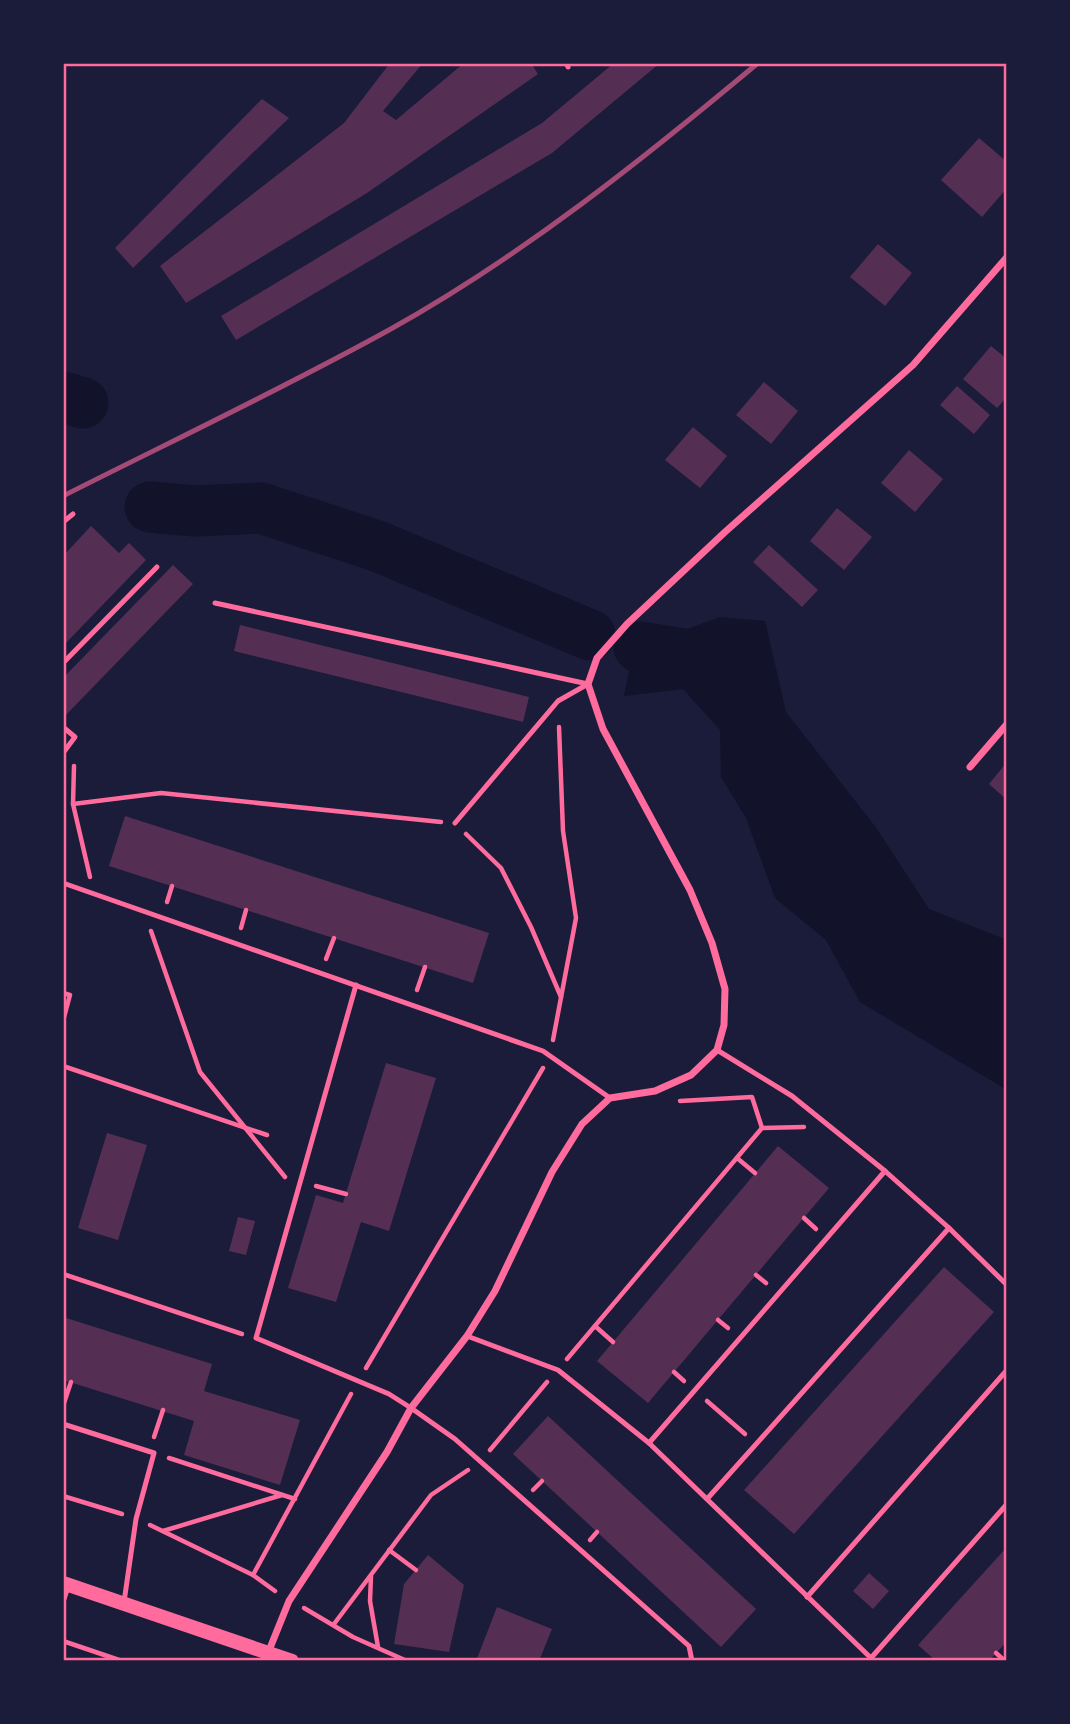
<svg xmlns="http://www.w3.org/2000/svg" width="1070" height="1724" font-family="'Noto Sans',sans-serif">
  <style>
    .water { fill: #12122b }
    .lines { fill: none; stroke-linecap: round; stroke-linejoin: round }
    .river { stroke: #12122b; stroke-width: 51 }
    .building { fill: #542f53 }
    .path { stroke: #ff6b9d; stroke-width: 4.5 }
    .service { stroke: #ff6b9d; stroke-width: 5 }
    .minor { stroke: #ff6b9d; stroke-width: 7 }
    .secondary { stroke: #ff6b9d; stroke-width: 14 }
    .rail { stroke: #a44b75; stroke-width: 5 }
    .neatline { fill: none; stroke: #ff6b9d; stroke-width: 2.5 }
  </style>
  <rect width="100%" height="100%" fill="#1b1b3a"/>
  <polygon class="water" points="720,617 765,621 786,712 877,829 929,909 1007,940 1007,1090 860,1002 826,940 775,898 746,818 721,777 720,730 683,689 624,696 631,661 679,632"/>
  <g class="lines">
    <g class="river">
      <polyline points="63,397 83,403"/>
      <polyline points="150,507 195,511 261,508 377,546 590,635"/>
      <polyline points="639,647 720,660"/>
    </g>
  </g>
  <g class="building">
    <polygon points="390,63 423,63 383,111 396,120 464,63 531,63 538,74 367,193 186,303 160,266 344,123"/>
    <polygon points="614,63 660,63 552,153 236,340 221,316 542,123"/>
    <polygon points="262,99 289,118 133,268 115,248"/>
    <polygon points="979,138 1007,162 1007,188 982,217 941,180"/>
    <polygon points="878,244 912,273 885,306 850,277"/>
    <polygon points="991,346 1007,359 1007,397 997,408 963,379"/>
    <polygon points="764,382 798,411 771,444 736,415"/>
    <polygon points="957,386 990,415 974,434 940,405"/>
    <polygon points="693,427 727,456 700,488 665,460"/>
    <polygon points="909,450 943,479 915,512 881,483"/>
    <polygon points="837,508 872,537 844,570 810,541"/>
    <polygon points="91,526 119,553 129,543 146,560 63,646 63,556"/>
    <polygon points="769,545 818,590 802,607 753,562"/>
    <polygon points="173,565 193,584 63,718 63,678"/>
    <polygon points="240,625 529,697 523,722 234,651"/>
    <polygon points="1007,762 1007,800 989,784"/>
    <polygon points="125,816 489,933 473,983 109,866"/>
    <polygon points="386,1063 436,1078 389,1231 361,1222 336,1302 288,1288 316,1195 343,1203"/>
    <polygon points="107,1133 147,1145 118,1240 78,1228"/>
    <polygon points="778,1146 829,1188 648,1403 597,1361"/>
    <polygon points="238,1217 255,1221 246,1255 229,1251"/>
    <polygon points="944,1267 994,1312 794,1534 744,1490"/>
    <polygon points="63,1317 212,1364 204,1391 300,1420 280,1485 184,1455 194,1421 63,1380"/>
    <polygon points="548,1416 756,1609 721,1647 513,1454"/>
    <polygon points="1007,1547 1007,1641 989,1661 936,1661 918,1645"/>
    <polygon points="428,1555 464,1585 449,1652 394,1644 404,1584"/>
    <polygon points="869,1573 889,1591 873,1609 853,1591"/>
    <polygon points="497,1607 552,1629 539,1661 476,1661"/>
  </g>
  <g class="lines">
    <g class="path">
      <polyline points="74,766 73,804 90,877"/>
      <polyline points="73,804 161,793 441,822"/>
      <polyline points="466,834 501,868 531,927 561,997"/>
      <polyline points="167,902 172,886"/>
      <polyline points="241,928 246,910"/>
      <polyline points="151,931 200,1072 285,1177"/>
      <polyline points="326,959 334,938"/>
      <polyline points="417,990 425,967"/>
      <polyline points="63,993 70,995 63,1021"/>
      <polyline points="553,1040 576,918 563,831 559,727"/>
      <polyline points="63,1066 267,1135"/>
      <polyline points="680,1101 752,1097 762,1128"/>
      <polyline points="737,1158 755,1173"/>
      <polyline points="316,1186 346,1194"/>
      <polyline points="804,1218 816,1229"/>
      <polyline points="63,1274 242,1334"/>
      <polyline points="756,1275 766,1283"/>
      <polyline points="718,1320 728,1328"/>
      <polyline points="595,1326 613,1342"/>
      <polyline points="567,1359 762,1128 804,1127"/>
      <polyline points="366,1368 543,1068"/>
      <polyline points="674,1372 684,1381"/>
      <polyline points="707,1401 745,1434"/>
      <polyline points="63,1406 71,1382"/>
      <polyline points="154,1437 163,1410"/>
      <polyline points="490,1450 547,1382"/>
      <polyline points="169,1458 295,1499"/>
      <polyline points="533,1490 542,1481"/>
      <polyline points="63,1496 122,1514"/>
      <polyline points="150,1525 253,1575 275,1591"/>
      <polyline points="163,1531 282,1495"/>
      <polyline points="590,1540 597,1532"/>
      <polyline points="389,1550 416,1570"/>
      <polyline points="253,1575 351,1394"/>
      <polyline points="371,1576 370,1601 378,1647"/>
      <polyline points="304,1608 353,1637 407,1661"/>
      <polyline points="334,1624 431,1495 468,1470"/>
      <polyline points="63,1641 122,1661"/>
      <polyline points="996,1653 1005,1661"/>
    </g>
    <g class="service">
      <polyline points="566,63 568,67"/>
      <polyline points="63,522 73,514"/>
      <polyline points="215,603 588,684 558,701 455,823"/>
      <polyline points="63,663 157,567"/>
      <polyline points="63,727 75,737 63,753"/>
      <polyline points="63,883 543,1051 610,1098"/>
      <polyline points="356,985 256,1338 389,1394 411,1408 455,1439 689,1646 692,1661"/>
      <polyline points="949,1228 1007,1285"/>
      <polyline points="467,1336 558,1370 649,1443 874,1661"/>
      <polyline points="63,1424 154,1453 136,1519 124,1602"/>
      <polyline points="649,1443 885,1171 792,1096 717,1050"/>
      <polyline points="707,1499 949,1228 885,1171"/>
      <polyline points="807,1597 1007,1370"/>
      <polyline points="871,1658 1007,1504"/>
    </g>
    <g class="minor">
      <polyline points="970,767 1007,724"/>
      <polyline points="63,1599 68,1584"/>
      <polyline points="268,1653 289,1601 387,1452 411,1408 467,1336 495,1291 552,1172 582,1124 610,1098 655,1091 691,1075 717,1050 724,1025 725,989 712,943 690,890 603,729 588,684 597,658 627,624 725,532 913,365 1007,257"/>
    </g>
    <polyline class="secondary" points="63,1583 292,1661"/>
    <path class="rail" d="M63 496C172 441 282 389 389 330 522 256 642 160 758 63"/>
  </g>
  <rect width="1070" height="1724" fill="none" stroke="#1b1b3a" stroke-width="130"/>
  <rect x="65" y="65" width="940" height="1594" class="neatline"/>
</svg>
